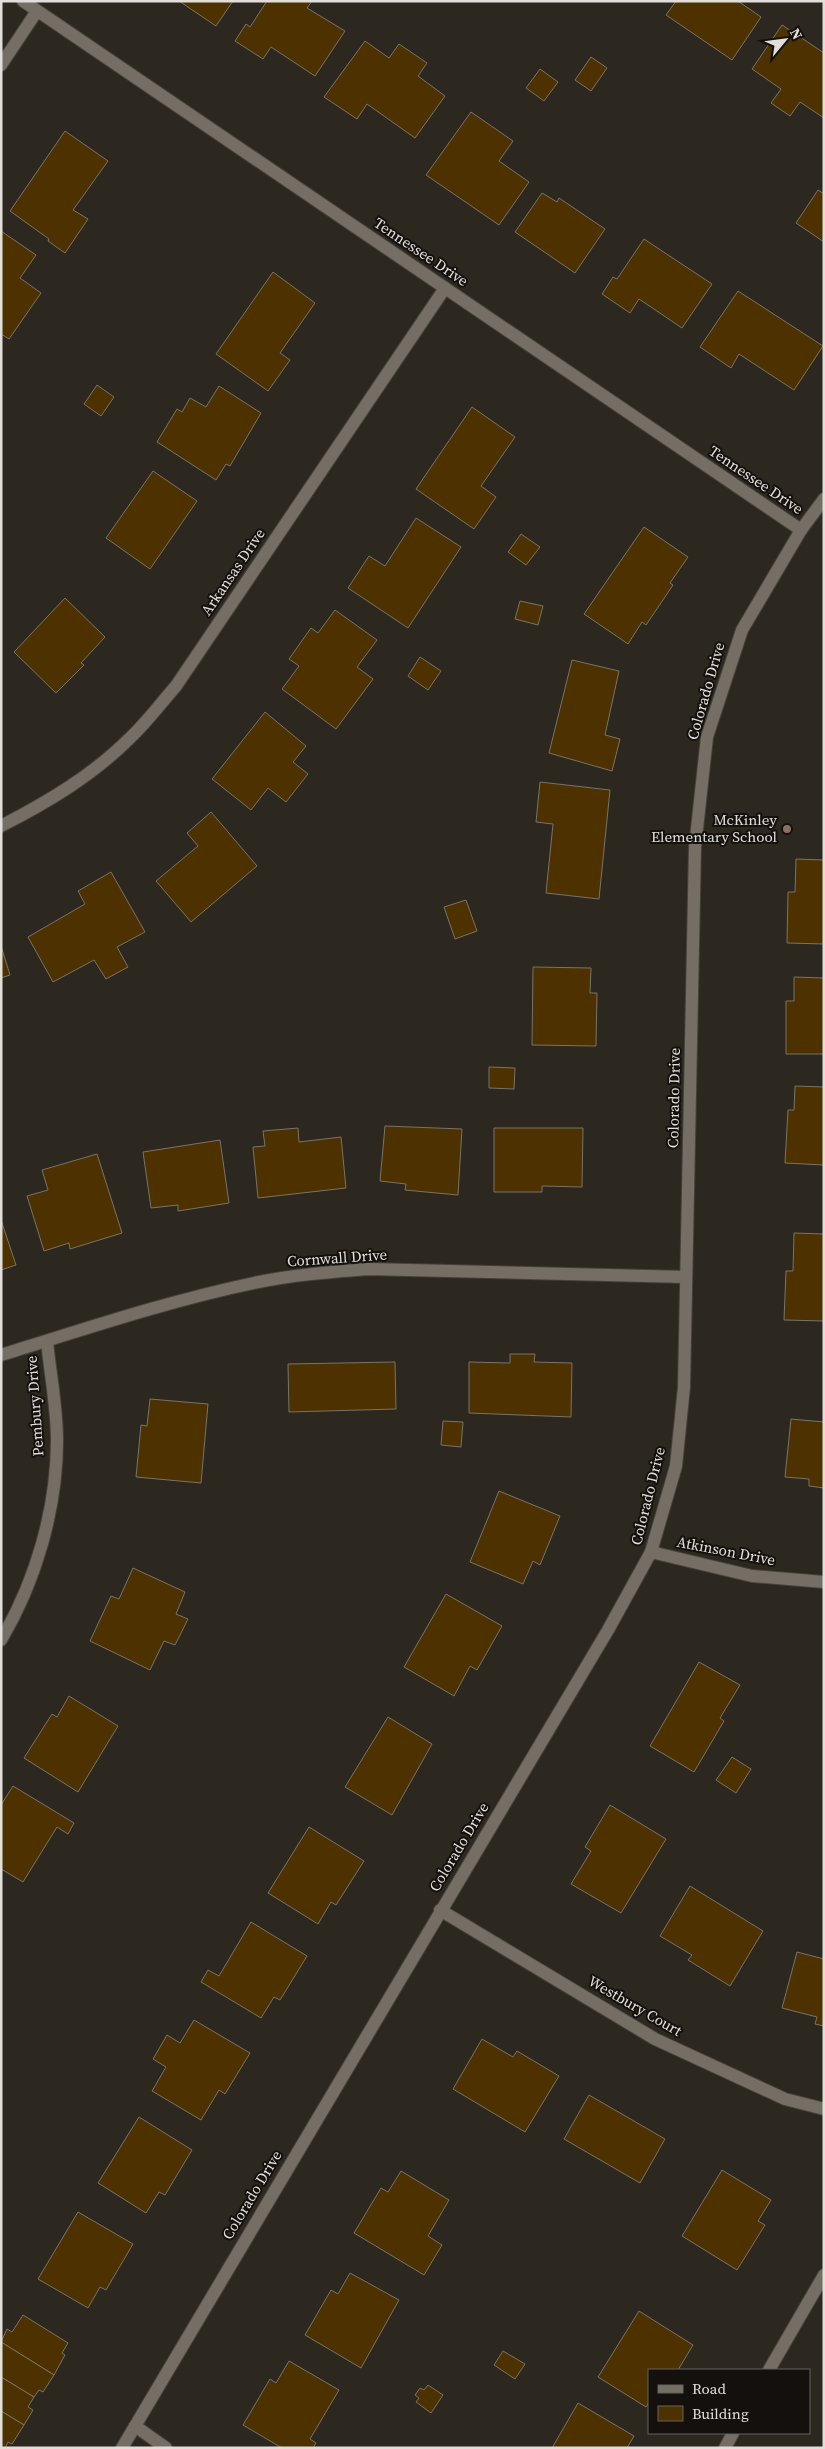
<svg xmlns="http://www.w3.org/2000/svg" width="825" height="2449" font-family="'Source Serif 4',serif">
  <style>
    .building { fill: #4d3200; stroke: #79736a }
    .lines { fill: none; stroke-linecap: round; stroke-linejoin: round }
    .minor-casing { stroke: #46423b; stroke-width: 14 }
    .minor { stroke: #756e65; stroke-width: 12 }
    .education-dot { fill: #8d6e63; stroke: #13100d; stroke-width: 2 }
    .labels { text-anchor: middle; stroke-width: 4; stroke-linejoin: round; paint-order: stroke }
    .street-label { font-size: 15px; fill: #e2dfda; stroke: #13100d }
    .poi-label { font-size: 15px; fill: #e2dfda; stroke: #13100d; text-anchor: end }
  </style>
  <rect width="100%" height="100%" fill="#2c271f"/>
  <g class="building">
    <polygon points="179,1 233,1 216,26"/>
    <polygon points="267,1 312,1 307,8 345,31 315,76 271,47 263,59 235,41 246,24 250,27"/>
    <polygon points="676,1 738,1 761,17 732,60 666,15"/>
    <polygon points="782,25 824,53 824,118 800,102 790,116 771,103 781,89 752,69"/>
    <polygon points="365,41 389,58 399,44 427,63 418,76 445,96 415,138 367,104 357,119 324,97"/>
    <polygon points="591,57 607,68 591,91 575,80"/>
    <polygon points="540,69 558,82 544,101 526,88"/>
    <polygon points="471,112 513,141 499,161 529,182 499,225 426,175"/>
    <polygon points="65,131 108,161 73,210 88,219 65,253 48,241 49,239 10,211"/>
    <polygon points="818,190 824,194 824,242 796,223"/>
    <polygon points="542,193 557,202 559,198 605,229 575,273 515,232"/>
    <polygon points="1,231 36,255 20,278 41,293 9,339 1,334"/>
    <polygon points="644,239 712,284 682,328 639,299 630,313 602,294 613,277 617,279"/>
    <polygon points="273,272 315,303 280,353 290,360 268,391 216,354"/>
    <polygon points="738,291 823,346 794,390 739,354 731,368 700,347"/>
    <polygon points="97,385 114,397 101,416 84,404"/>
    <polygon points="219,386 261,413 230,466 226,464 216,480 157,442 177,409 182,412 190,398 206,407"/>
    <polygon points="472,407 515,437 481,486 496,497 474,529 416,489"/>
    <polygon points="153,471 197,501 150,569 106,538"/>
    <polygon points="416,518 461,547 408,628 348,588 369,556 385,566"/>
    <polygon points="644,527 688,557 670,583 673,585 646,625 642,622 628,644 584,614"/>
    <polygon points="521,534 540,547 526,565 508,552"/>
    <polygon points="65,598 105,637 81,663 84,665 56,693 14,652"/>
    <polygon points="520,601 543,606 538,625 515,619"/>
    <polygon points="335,610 377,640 357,667 373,679 336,729 282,689 299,666 289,659 311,628 318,633"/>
    <polygon points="420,657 441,671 428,690 408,676"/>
    <polygon points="572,660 619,671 605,735 620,739 612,771 549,753"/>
    <polygon points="265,712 306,746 293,762 308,774 286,802 268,788 251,810 212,779"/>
    <polygon points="540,782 610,790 599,899 546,893 553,824 536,822"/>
    <polygon points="211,812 257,866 191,922 156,881 198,846 187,833"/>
    <polygon points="796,859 824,860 824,944 787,943 788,892 795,892"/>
    <polygon points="111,872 145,932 117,947 128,967 106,979 94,960 53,982 28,937 85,904 78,891"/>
    <polygon points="466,900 477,931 455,939 444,907"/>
    <polygon points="1,946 10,975 1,978"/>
    <polygon points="533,967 591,968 590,993 597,993 596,1046 532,1045"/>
    <polygon points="794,977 824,978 824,1054 786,1054 786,1001 794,1001"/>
    <polygon points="489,1067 515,1068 514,1089 489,1088"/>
    <polygon points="795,1086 824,1087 824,1165 785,1163 788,1110 794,1110"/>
    <polygon points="385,1126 462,1129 458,1195 405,1190 406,1184 380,1181"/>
    <polygon points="298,1128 299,1142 341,1137 346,1188 258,1198 253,1147 265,1146 263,1131"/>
    <polygon points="494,1128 583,1128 582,1187 542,1186 542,1192 494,1192"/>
    <polygon points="220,1140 229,1203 178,1211 178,1205 151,1208 143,1152"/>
    <polygon points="97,1154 122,1233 70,1249 69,1243 44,1251 27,1196 48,1190 42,1170"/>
    <polygon points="1,1220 16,1265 1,1270"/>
    <polygon points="794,1233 824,1234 824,1321 784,1320 786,1271 793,1271"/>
    <polygon points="510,1354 535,1354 534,1362 572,1363 571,1417 469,1413 469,1362 510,1363"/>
    <polygon points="395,1362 396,1409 289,1412 288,1364"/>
    <polygon points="150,1399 208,1404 201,1483 136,1477 141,1425 147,1426"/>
    <polygon points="791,1419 824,1422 824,1488 809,1486 809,1479 785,1477"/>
    <polygon points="443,1421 463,1422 461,1447 441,1445"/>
    <polygon points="499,1491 560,1516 540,1565 533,1561 523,1584 470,1562"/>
    <polygon points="133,1568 185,1592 176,1614 188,1619 175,1645 164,1641 150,1670 90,1641 111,1596 119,1599"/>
    <polygon points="446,1594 502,1626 477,1670 470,1666 454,1696 404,1667"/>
    <polygon points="699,1662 740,1685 720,1718 724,1721 694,1772 650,1746"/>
    <polygon points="69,1696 118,1726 78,1792 24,1758 52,1714 57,1717"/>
    <polygon points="388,1717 432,1744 392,1815 345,1787"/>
    <polygon points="732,1757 751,1769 736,1793 716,1780"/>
    <polygon points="13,1786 74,1823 68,1834 57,1827 23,1882 1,1869 1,1805"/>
    <polygon points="610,1805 666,1839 621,1913 571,1884 591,1851 585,1847"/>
    <polygon points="309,1827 364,1861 336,1905 331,1902 318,1924 268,1893"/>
    <polygon points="690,1886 763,1931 730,1986 688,1960 692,1955 660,1936"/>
    <polygon points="251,1922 307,1956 280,2000 274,1997 261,2018 201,1982 208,1970 219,1976"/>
    <polygon points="797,1952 824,1959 824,2026 815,2024 817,2017 782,2008"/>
    <polygon points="194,2020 250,2053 225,2094 219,2090 201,2120 152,2091 166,2067 153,2059 167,2035 180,2043"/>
    <polygon points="482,2039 513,2057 517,2051 559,2076 525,2132 453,2089"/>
    <polygon points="589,2095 665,2139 640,2183 564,2139"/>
    <polygon points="139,2117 192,2150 165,2195 159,2192 146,2213 98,2183"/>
    <polygon points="722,2170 771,2200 758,2221 765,2225 737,2270 682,2236"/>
    <polygon points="401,2171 449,2200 428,2236 442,2245 424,2275 354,2233 381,2188 388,2192"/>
    <polygon points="78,2212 133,2244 106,2290 100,2287 88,2308 38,2279"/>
    <polygon points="350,2273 399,2300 361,2368 305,2335 331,2290 338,2294"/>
    <polygon points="639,2311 693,2345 678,2370 649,2370 649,2402 646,2407 598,2377"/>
    <polygon points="23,2315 68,2343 62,2353 65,2355 54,2375 1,2342 7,2329 12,2332"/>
    <polygon points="1,2342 54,2375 43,2392 39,2390 34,2397 1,2377"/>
    <polygon points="503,2351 525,2364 515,2379 494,2365"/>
    <polygon points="289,2361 339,2390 310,2439 316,2443 313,2448 282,2448 243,2425 270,2379 276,2383"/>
    <polygon points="1,2377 34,2397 28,2407 33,2410 24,2425 1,2411"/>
    <polygon points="428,2385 443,2395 431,2413 416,2402 419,2398 415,2395 420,2388 424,2390"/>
    <polygon points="578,2403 634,2436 627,2448 552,2448"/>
    <polygon points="1,2411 24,2425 12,2444 8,2442 5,2448 1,2447"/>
  </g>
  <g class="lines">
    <g class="minor-casing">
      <g id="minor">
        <polyline points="23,1 801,530"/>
        <polyline points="1,65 37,11"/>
        <path d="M1 826C48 802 93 775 130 738 147 722 161 703 176 686L445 288"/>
        <path d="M1 1355C85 1329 168 1301 254 1283 292 1275 330 1272 368 1269L686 1277"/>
        <polyline points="651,1552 752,1576 824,1582"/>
        <path d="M1 1640C36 1581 57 1508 57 1440 57 1407 50 1373 47 1341"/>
        <polyline points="440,1910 655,2039 785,2099 824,2109"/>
        <polyline points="769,2370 824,2275"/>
        <polyline points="135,2426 166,2448"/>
        <polyline points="122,2448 608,1630 651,1552 676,1466 684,1387 695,847 707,737 742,630 801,530 824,499"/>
        <polyline points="725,2448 733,2433"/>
      </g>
    </g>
    <use href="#minor" class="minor"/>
  </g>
  <circle class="education-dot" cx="787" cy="829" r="5"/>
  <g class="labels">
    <g class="street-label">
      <text transform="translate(421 252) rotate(34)" y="5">Tennessee Drive</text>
      <text transform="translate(756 480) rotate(34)" y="5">Tennessee Drive</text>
      <text transform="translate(233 572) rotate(-56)" y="5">Arkansas Drive</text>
      <text transform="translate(706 691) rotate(-74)" y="5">Colorado Drive</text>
      <text transform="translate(674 1098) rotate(-89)" y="5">Colorado Drive</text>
      <text transform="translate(337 1258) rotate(-4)" y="5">Cornwall Drive</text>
      <text transform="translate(35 1406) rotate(-94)" y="5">Pembury Drive</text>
      <text transform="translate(648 1496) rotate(-76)" y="5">Colorado Drive</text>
      <text transform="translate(726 1551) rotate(11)" y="5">Atkinson Drive</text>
      <text transform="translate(459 1847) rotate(-59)" y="5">Colorado Drive</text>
      <text transform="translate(635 2006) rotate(30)" y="5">Westbury Court</text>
      <text transform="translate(252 2195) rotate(-59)" y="5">Colorado Drive</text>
    </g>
    <g class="poi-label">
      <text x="777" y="825">McKinley<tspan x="777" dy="17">Elementary School</tspan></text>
    </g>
  </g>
  <rect width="825" height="2449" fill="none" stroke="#e2dfda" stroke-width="5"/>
  <rect x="648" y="2369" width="162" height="65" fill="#13100d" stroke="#66635f"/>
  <rect x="658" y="2385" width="25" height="8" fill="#756e65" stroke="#66635f"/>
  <text x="692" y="2394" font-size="15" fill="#e2dfda">Road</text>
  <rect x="658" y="2406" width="25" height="15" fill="#4d3200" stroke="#66635f"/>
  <text x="692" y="2419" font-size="15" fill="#e2dfda">Building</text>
  <g transform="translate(785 40) rotate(61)" stroke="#13100d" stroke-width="4" paint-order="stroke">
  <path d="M0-4L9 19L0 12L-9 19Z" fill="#e2dfda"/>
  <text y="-8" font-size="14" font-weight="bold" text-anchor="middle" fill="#e2dfda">N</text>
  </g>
</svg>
